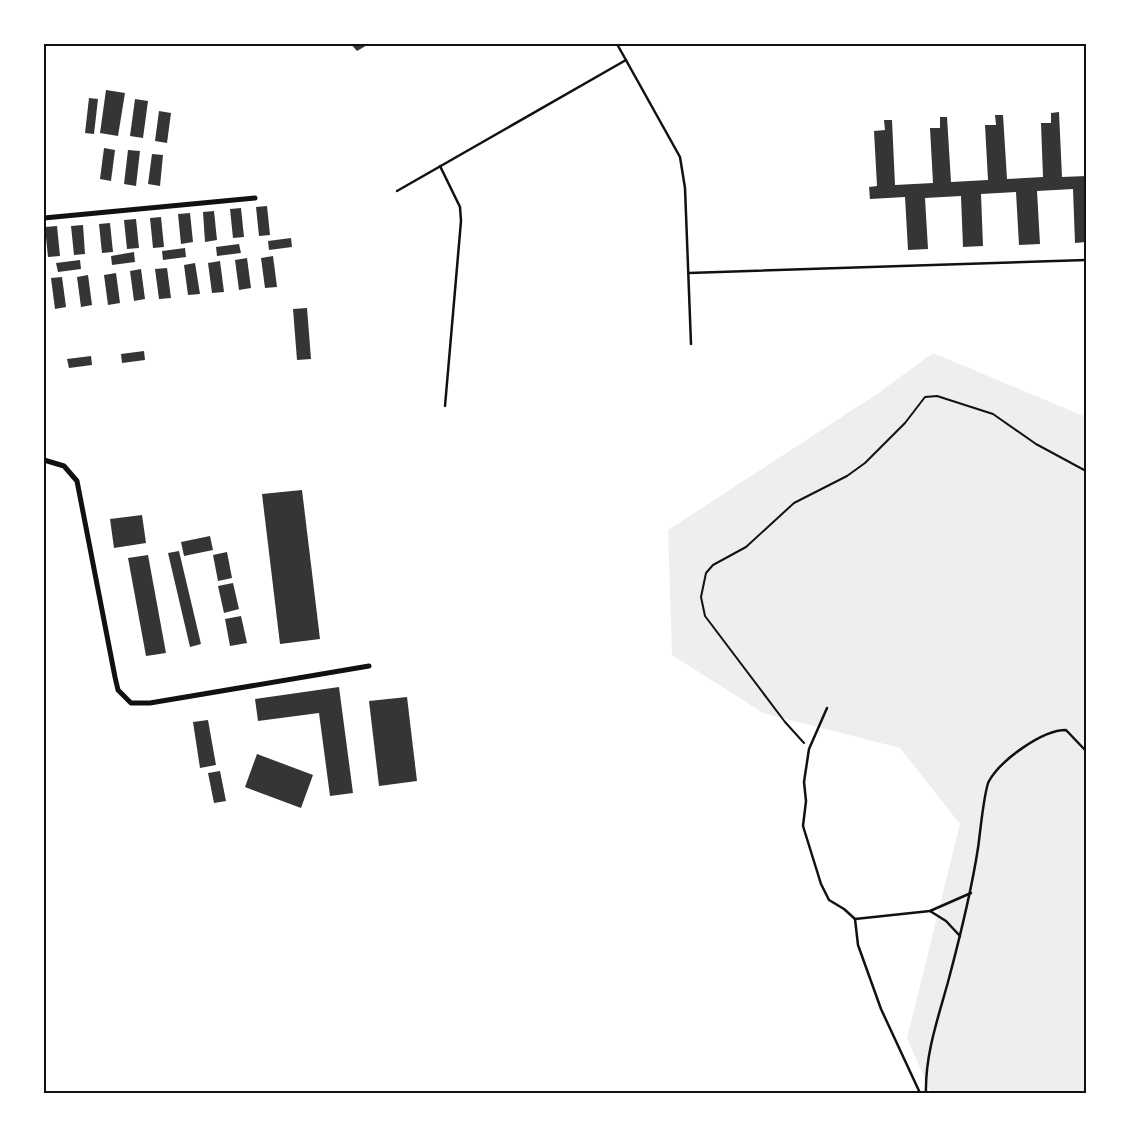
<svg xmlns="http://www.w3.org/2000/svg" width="1130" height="1137" font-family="'PT Serif',serif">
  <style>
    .green { fill: #eee }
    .building { fill: #353535 }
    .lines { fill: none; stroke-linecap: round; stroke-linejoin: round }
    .path { stroke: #111; stroke-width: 2 }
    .service { stroke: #111; stroke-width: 2.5 }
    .minor { stroke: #111; stroke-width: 5 }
    .neatline { fill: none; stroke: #111; stroke-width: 2 }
  </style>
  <rect width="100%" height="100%" fill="#fff"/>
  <polygon class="green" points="933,353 1086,417 1086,1093 931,1093 907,1038 960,824 900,748 763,713 672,655 668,530 877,394"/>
  <g class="building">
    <polygon points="351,44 369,44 357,51"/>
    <polygon points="106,90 125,93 118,136 100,133"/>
    <polygon points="89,98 98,99 94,134 85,133"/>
    <polygon points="135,99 148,101 143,138 130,136"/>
    <polygon points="159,111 171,113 167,143 155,141"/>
    <polygon points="1059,112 1062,177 1086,176 1086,242 1075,243 1073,189 1037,191 1040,244 1019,245 1016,192 981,194 983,246 963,247 961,196 925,198 928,249 908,250 905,197 870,199 869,187 877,186 874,131 885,130 884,120 892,120 895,185 933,183 930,128 940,128 940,117 947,117 951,182 988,180 985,125 996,125 995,115 1003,115 1007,179 1043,177 1041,123 1051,123 1051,113"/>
    <polygon points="104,148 115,150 111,181 100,179"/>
    <polygon points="128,150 140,151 136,186 124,184"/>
    <polygon points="152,154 163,155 160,186 148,184"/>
    <polygon points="267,206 270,235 259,236 256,207"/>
    <polygon points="241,208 244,237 233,238 230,209"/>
    <polygon points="214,211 217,240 205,242 203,212"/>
    <polygon points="190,213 193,242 181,244 178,214"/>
    <polygon points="161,217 164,247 153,248 150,218"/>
    <polygon points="136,219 139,248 127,249 124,220"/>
    <polygon points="110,223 113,252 102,253 99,224"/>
    <polygon points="83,225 85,254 74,255 71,226"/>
    <polygon points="57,226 60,256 48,257 45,227"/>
    <polygon points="291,238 292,247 269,250 268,241"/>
    <polygon points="239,244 241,253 217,256 216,247"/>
    <polygon points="185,248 186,257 163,260 162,251"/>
    <polygon points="134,252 135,262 112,265 111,256"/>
    <polygon points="273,256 277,287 265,288 261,258"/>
    <polygon points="247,258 251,288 239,290 235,260"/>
    <polygon points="80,260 81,269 58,272 56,263"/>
    <polygon points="220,261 224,292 212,293 208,263"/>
    <polygon points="195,263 200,294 188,295 184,265"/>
    <polygon points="167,268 171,298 159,299 155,269"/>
    <polygon points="141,269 145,299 134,301 130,271"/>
    <polygon points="116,273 120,303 108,305 104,275"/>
    <polygon points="88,275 92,305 81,307 77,277"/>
    <polygon points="62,277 66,307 55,309 51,278"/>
    <polygon points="307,308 311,359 297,360 293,309"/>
    <polygon points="144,351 145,360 122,363 121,354"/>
    <polygon points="91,356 92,365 69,368 67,359"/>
    <polygon points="302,490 320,639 280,644 262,494"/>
    <polygon points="142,515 146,543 114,548 110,519"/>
    <polygon points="210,536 213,550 184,556 181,542"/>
    <polygon points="179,551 201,644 190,647 168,553"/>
    <polygon points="227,552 232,578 218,581 213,555"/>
    <polygon points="148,555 166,653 146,656 128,558"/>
    <polygon points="233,583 239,609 224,613 218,586"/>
    <polygon points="241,616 247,643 230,646 225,619"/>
    <polygon points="339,687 353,793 330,796 319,713 258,721 255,699"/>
    <polygon points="407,697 417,781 379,786 369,701"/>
    <polygon points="208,720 216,765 200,768 193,722"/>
    <polygon points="257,754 313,775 301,808 245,787"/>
    <polygon points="220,771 226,801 214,803 208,773"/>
  </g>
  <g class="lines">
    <polyline class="path" points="804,743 785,722 705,616 701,597 706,573 713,565 746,547 794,503 847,476 865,463 905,423 925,397 937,396 993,414 1036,444 1086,471"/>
    <g class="service">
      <polyline points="617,44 680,157 685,188 691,344"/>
      <polyline points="440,166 460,207 461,221 445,406"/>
      <polyline points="397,191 626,60"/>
      <polyline points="689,273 1086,260"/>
      <polyline points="827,708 809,749 804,782 806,801 803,826 821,884 829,900 844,909 855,919 858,945 881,1009 920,1093"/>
      <polyline points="930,911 946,921 960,936"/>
      <polyline points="855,919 930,911 971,893"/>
      <path d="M926 1093C925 1055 938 1018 948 982 960 937 971 894 978 848 980 835 984 790 989 781 1001 760 1042 730 1066 730L1086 751"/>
    </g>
    <g class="minor">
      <polyline points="44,218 255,198"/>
      <polyline points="44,460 64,466 77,481 115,677 118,690 131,703 150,703 369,666"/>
    </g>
  </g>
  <rect width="1130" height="1137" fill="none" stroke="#ffffff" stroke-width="90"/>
  <rect x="45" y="45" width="1040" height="1047" class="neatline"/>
</svg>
